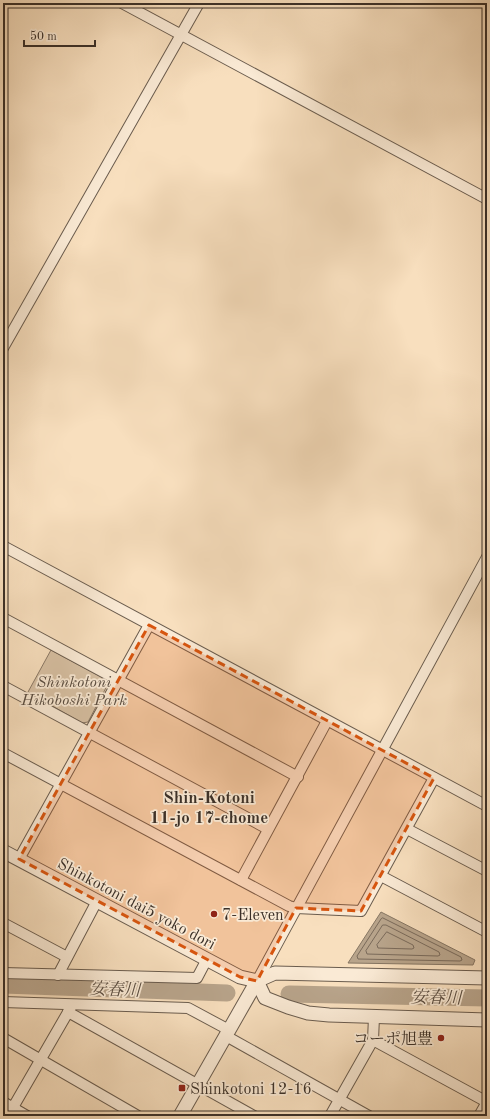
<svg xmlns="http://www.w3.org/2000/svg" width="490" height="1119" font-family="'Old Standard TT','Noto Serif JP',serif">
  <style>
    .green { fill: #d8c1a4; stroke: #8a7866 }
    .water { fill: #b8a48b; stroke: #867663 }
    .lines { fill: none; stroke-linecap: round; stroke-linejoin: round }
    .shore { stroke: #7a6a5a; stroke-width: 1 }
    .river { stroke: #b8a48b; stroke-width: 17 }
    .minor-casing { stroke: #6a5c4e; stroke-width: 12 }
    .tertiary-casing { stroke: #6a5c4e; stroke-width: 15 }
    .minor { stroke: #faead5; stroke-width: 10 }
    .tertiary { stroke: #faead5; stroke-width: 13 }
    .marked { fill: #d7550f; fill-opacity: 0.2; stroke: #d7550f; stroke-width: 3; stroke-dasharray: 8 5; stroke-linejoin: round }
    .poi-dot { fill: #8f2418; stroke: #faead5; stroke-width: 1.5 }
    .labels { text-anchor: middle; stroke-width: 3.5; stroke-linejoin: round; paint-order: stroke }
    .park-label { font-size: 16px; font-style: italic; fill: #5a4d41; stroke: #faead5 }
    .street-label { font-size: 16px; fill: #3b3028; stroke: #faead5 }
    .poi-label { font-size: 16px; fill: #3b3028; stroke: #faead5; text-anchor: start }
    .neighbourhood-label { font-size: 17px; font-weight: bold; fill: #3b3028; stroke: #faead5 }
    .water-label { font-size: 17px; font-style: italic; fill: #5a4d41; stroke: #faead5 }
  </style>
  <rect width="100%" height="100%" fill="#f8dfbe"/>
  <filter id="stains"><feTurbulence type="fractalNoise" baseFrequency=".005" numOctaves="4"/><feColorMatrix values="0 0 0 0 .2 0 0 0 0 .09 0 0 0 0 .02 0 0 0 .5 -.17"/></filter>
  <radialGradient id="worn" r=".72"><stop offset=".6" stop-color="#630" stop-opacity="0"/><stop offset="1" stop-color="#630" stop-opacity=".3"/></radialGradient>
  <polygon class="green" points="51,650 107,680 108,684 88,722 82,723 28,692"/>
  <polygon class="water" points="381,912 475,960 473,965 348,963"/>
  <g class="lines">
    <g class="shore">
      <polygon points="383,918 461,957 462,960 460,961 358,959 357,956 381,919"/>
      <polygon points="383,925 386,925 439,952 440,955 438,956 367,954 366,951"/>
      <polygon points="387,932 413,945 414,948 412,949 378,948 377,945"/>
    </g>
    <g class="river">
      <polyline points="3,985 227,993"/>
      <polyline points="289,994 487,998"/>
    </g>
    <g class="minor-casing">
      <g id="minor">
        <polyline points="122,3 487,199"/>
        <polyline points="3,348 199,3"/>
        <polyline points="3,546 487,806"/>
        <polyline points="3,618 298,777"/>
        <polyline points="3,686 268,829"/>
        <polyline points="3,753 289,906 296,908 361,911 434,778"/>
        <polyline points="407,829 487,871"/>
        <polyline points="19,859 149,625"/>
        <polyline points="381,876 487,932"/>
        <polyline points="241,880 327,721"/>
        <polyline points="3,923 67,957"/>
        <polyline points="3,973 197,978 207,959"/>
        <polyline points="58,975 97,901"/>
        <polyline points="257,981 487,557"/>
        <polyline points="3,1002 188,1008 229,1030"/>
        <polyline points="68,1012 254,1116"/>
        <polyline points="226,1036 369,1116"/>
        <polyline points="3,1038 138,1116"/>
        <polyline points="373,1040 487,1102"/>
        <polyline points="3,1102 27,1116"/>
        <polyline points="8,1116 71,1007"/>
        <polyline points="330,1116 373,1040 374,1017"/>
        <polyline points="479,1116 487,1102"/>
      </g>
    </g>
    <g class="tertiary-casing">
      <g id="tertiary">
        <polyline points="3,851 240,977 257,981 275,973 487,978"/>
        <polyline points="257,981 265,998 288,1007 308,1013 329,1015 487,1020"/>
        <polyline points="180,1116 257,981"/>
      </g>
    </g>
    <use href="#minor" class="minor"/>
    <use href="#tertiary" class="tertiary"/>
  </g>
  <path class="marked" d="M149 625 434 778 361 911 296 908 257 981 240 977 19 859Z"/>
  <g class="poi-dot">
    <circle cx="214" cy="914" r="4"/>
    <circle cx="441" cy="1038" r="4"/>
    <rect x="178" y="1084" width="8" height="8" rx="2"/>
  </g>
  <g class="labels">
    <g class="park-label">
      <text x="74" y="687">Shinkotoni<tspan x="74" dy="18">Hikoboshi Park</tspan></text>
    </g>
    <g class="street-label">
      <text transform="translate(137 903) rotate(28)" y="6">Shinkotoni dai5 yoko dori</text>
    </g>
    <g class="poi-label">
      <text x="222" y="920">7-Eleven</text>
      <text x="433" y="1044" text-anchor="end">コーポ旭豊</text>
      <text x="190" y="1094">Shinkotoni 12-16</text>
    </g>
    <g class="neighbourhood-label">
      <text x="209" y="803">Shin-Kotoni<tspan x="209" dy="20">11-jo 17-chome</tspan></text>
    </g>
    <g class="water-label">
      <text transform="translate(115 989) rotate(2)" y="6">安春川</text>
      <text transform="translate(436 997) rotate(1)" y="6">安春川</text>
    </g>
  </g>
  <rect width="490" height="1119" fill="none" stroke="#f8dfbe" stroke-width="16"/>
  <rect x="4" y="4" width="482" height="1111" fill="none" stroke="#3b3028" stroke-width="2"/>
  <rect x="8" y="8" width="474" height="1103" fill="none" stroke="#3b3028"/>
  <path d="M24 40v6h71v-6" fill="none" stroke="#3b3028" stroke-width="2"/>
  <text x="30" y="40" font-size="12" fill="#3b3028" stroke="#faead5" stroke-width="3" paint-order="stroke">50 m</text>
  <rect width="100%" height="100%" filter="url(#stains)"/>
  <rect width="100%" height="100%" fill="url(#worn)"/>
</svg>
